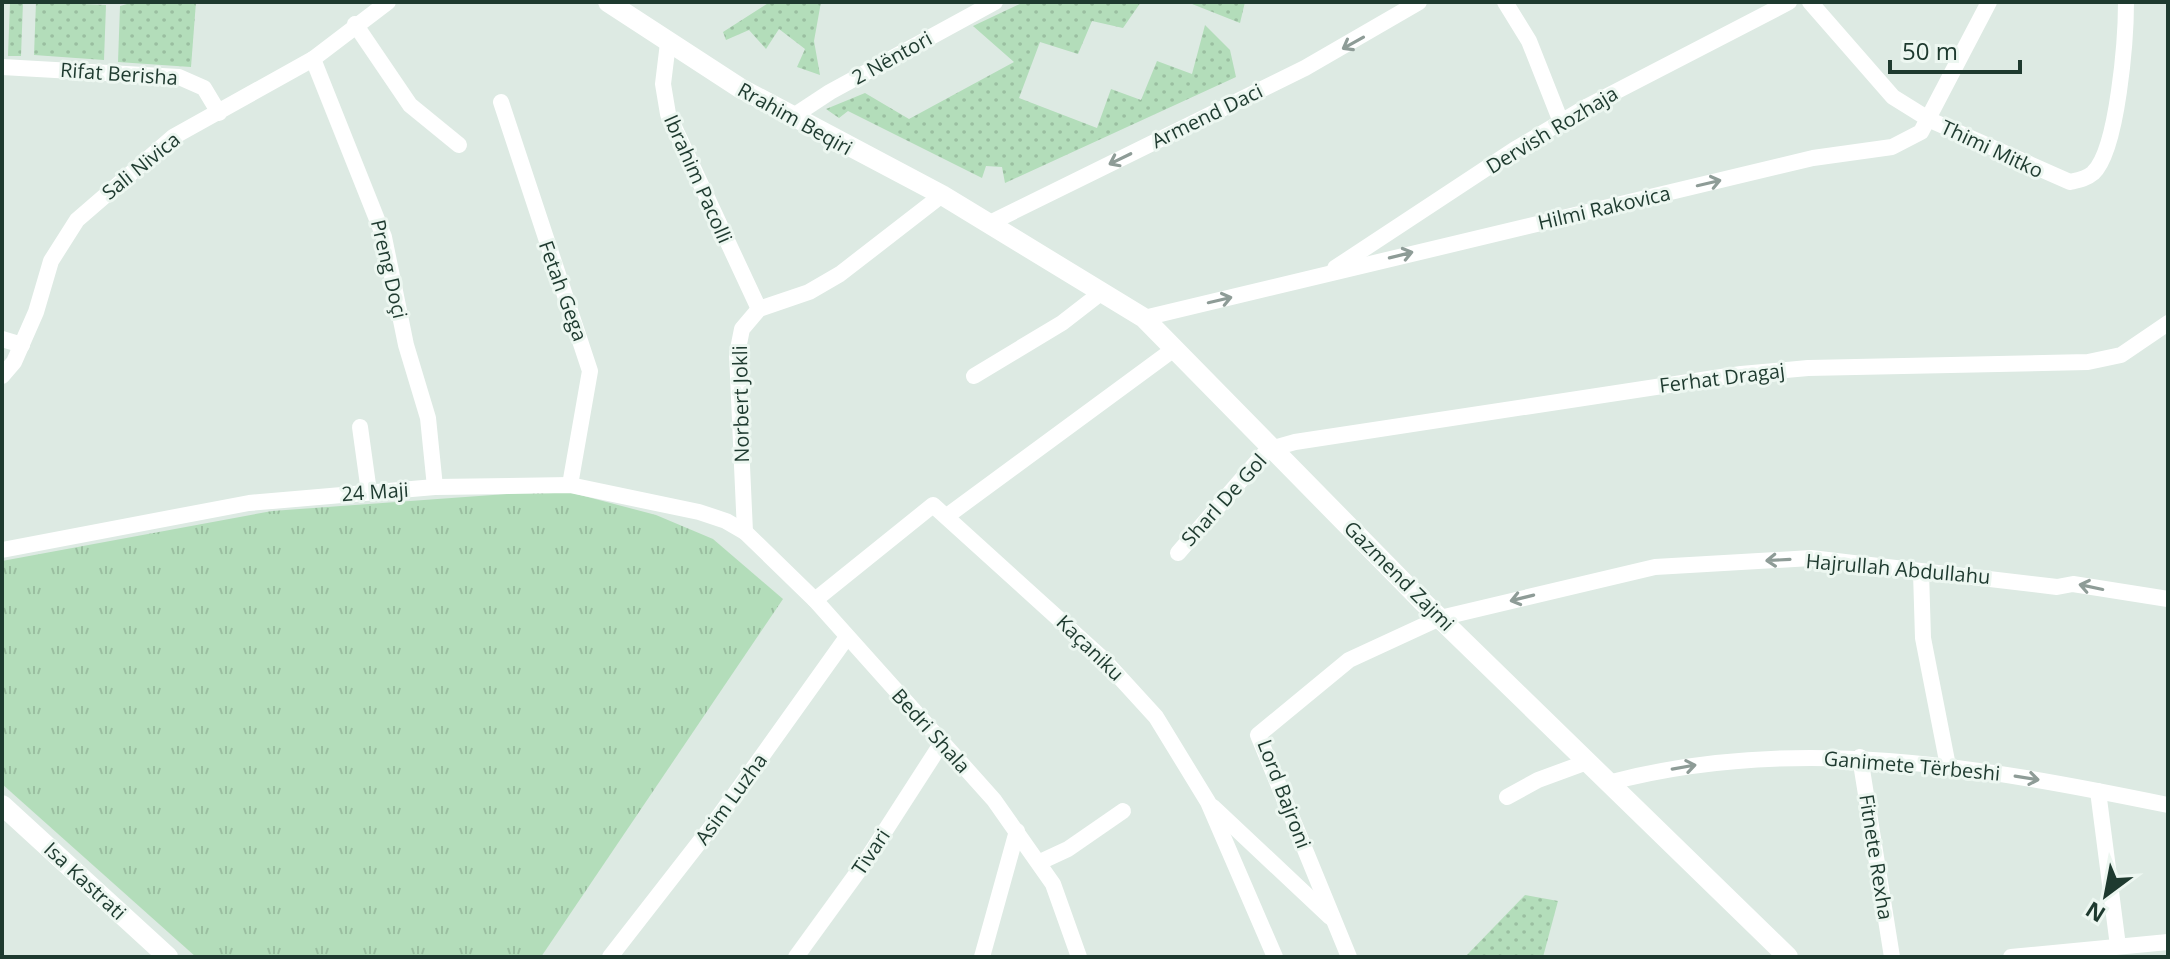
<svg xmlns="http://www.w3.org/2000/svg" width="2170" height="959" font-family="'Open Sans',sans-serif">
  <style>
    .grass { fill: url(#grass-dots) }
    .park { fill: url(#park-tufts) }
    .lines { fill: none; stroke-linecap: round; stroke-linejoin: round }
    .minor { stroke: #fff; stroke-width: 16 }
    .tertiary { stroke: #fff; stroke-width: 20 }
    .oneway { stroke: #8e9c97 }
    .labels { text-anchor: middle; stroke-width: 6; stroke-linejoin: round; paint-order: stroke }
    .street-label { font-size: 20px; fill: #1e3a2f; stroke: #edf7f1 }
  </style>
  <defs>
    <pattern id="grass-dots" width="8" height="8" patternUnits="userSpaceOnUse" patternTransform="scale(2)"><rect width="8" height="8" fill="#b3ddba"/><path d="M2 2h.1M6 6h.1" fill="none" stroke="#9abea0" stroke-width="1.8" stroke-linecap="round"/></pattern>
    <pattern id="park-tufts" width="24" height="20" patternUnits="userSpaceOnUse" patternTransform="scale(2)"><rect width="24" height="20" fill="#b3ddba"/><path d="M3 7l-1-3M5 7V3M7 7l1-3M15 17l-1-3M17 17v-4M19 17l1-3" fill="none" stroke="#9abea0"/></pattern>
  </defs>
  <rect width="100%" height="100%" fill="#ddeae3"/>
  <g class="grass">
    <polygon points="10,2 23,2 21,56 8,56"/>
    <polygon points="36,2 106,5 104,60 34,55"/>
    <polygon points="134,2 196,2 191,67 118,62 120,6"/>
    <polygon points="770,2 821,2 814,41 820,75 797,67 805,49 779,29 766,49 749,30 726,40 723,32"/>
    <polygon points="1024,2 1141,2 1123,28 1092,21 1078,54 1040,42 1019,98 1097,128 1111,89 1141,100 1157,61 1192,74 1205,25 1230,50 1236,77 1005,183 1002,167 986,166 982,178 848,111 839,118 826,109 865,93 909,119 1014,62 973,26"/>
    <polygon points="1187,2 1245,2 1240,23"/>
    <polygon points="1525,895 1558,901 1543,957 1465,957"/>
  </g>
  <polygon class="park" points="561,490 656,515 713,539 783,599 541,957 196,957 2,784 2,561 272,511"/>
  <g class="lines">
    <g class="minor">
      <polyline points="1505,2 1529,41 1561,122"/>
      <path d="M1810 2 1893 97 1930 120 2070 182C2079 180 2086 179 2093 173 2118 150 2126 37 2126 2"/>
      <polyline points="355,24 410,105 459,145"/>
      <polyline points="668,43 663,84 668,114 759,309"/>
      <polyline points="313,59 384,237 406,345 428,418 435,487"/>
      <polyline points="2,67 179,77 204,88 219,113"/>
      <polyline points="501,102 590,371 570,485"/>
      <polyline points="792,117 830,92 995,2"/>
      <polyline points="990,223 1305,68 1419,2"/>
      <polyline points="1335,268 1514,150 1588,106 1789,2"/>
      <polyline points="1144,318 1813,158 1892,147 1921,132 1989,2"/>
      <polyline points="2,339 22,345"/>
      <polyline points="2,376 14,362 36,312 51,261 77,220 173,137 313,59 388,2"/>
      <polyline points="974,376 1062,323 1102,292"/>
      <polyline points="360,427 369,492"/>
      <polyline points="947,516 1174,349"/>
      <polyline points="745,532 737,354 742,329 759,309 809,292 840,274 942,195"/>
      <polyline points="2,550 249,503 435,487 570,485 699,512 726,521 745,532 815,600 994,800 1053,884 1079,957"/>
      <polyline points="1178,553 1261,457 1270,449 1295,442 1741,374 1808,368 2088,362 2121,355 2168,323"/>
      <polyline points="1921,572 1923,638 1948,766"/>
      <polyline points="815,600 933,505 1103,659 1156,717 1208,802 1275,957"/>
      <polyline points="1860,757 1892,957"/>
      <path d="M1608 783C1794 733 1983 767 2168 805"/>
      <polyline points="2098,791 2118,946"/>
      <polyline points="1507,797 1538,780 1587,762"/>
      <polyline points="1213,807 1330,917"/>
      <polyline points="1040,862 1068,849 1123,811"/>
      <polyline points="610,957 712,826 847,637"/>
      <polyline points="796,957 865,862 941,744"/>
      <polyline points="982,957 1017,831"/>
      <polyline points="1349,957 1258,735 1349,660 1440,618 1655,567 1811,558 2057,587 2073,584 2168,599"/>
      <polyline points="2011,957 2168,942"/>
    </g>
    <g class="tertiary">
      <polyline points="608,2 740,88 942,195 1144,318 1421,600 1788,957"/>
      <polyline points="2,805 168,957"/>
    </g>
  </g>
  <defs><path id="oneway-shaft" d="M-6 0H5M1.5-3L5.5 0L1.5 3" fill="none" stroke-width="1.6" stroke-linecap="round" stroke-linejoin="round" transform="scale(2)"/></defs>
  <g class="oneway">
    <use href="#oneway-shaft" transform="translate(1353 43) rotate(151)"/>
    <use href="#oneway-shaft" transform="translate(1120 159) rotate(154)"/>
    <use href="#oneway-shaft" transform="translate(1709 183) rotate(-13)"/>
    <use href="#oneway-shaft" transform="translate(1401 255) rotate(-14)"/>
    <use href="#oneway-shaft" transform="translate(1220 300) rotate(-13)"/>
    <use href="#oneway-shaft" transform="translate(1778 560) rotate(177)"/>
    <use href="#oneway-shaft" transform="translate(2091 587) rotate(-168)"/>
    <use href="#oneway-shaft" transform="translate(1522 598) rotate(166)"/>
    <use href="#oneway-shaft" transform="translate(1684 767) rotate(-10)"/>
    <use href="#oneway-shaft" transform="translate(2027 778) rotate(9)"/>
  </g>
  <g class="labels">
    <g class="street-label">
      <text transform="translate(892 58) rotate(-29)" y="7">2 Nëntori</text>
      <text transform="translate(119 74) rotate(4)" y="7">Rifat Berisha</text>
      <text transform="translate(1207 116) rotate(-26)" y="7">Armend Daci</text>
      <text transform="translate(795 119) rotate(29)" y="7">Rrahim Beqiri</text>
      <text transform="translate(1552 130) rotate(-31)" y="7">Dervish Rozhaja</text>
      <text transform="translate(1992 149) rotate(25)" y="7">Thimi Mitko</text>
      <text transform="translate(141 166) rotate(-39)" y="7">Sali Nivica</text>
      <text transform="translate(698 179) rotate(66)" y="7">Ibrahim Pacolli</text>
      <text transform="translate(1604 208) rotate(-13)" y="7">Hilmi Rakovica</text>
      <text transform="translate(389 269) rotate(77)" y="7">Preng Doçi</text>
      <text transform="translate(563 291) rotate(70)" y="7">Fetah Gega</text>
      <text transform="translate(1722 378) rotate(-7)" y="7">Ferhat Dragaj</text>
      <text transform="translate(741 404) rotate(-91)" y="7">Norbert Jokli</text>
      <text transform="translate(375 492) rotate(-4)" y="7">24 Maji</text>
      <text transform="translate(1224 500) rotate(-48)" y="7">Sharl De Gol</text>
      <text transform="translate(1898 569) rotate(5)" y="7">Hajrullah Abdullahu</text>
      <text transform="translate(1399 576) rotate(45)" y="7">Gazmend Zajmi</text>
      <text transform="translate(1090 648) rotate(44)" y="7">Kaçaniku</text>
      <text transform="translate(931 731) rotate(48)" y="7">Bedri Shala</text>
      <text transform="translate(1912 766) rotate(5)" y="7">Ganimete Tërbeshi</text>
      <text transform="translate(1284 794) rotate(69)" y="7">Lord Bajroni</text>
      <text transform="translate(731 799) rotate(-54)" y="7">Asim Luzha</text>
      <text transform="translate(871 852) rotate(-56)" y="7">Tivari</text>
      <text transform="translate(1876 857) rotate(81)" y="7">Fitnete Rexha</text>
      <text transform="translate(85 881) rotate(43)" y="7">Isa Kastrati</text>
    </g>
  </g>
  <rect width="2170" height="959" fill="none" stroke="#1e3a2f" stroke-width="8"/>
  <g transform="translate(2106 895) rotate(212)" stroke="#edf7f1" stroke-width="6" paint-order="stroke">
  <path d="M0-6L14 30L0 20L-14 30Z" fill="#1e3a2f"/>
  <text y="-12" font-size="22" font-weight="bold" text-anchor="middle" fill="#1e3a2f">N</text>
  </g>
  <path d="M1890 60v12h130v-12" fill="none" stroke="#1e3a2f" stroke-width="4"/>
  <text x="1902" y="60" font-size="24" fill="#1e3a2f" stroke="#edf7f1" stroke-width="6" paint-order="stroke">50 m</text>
</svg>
